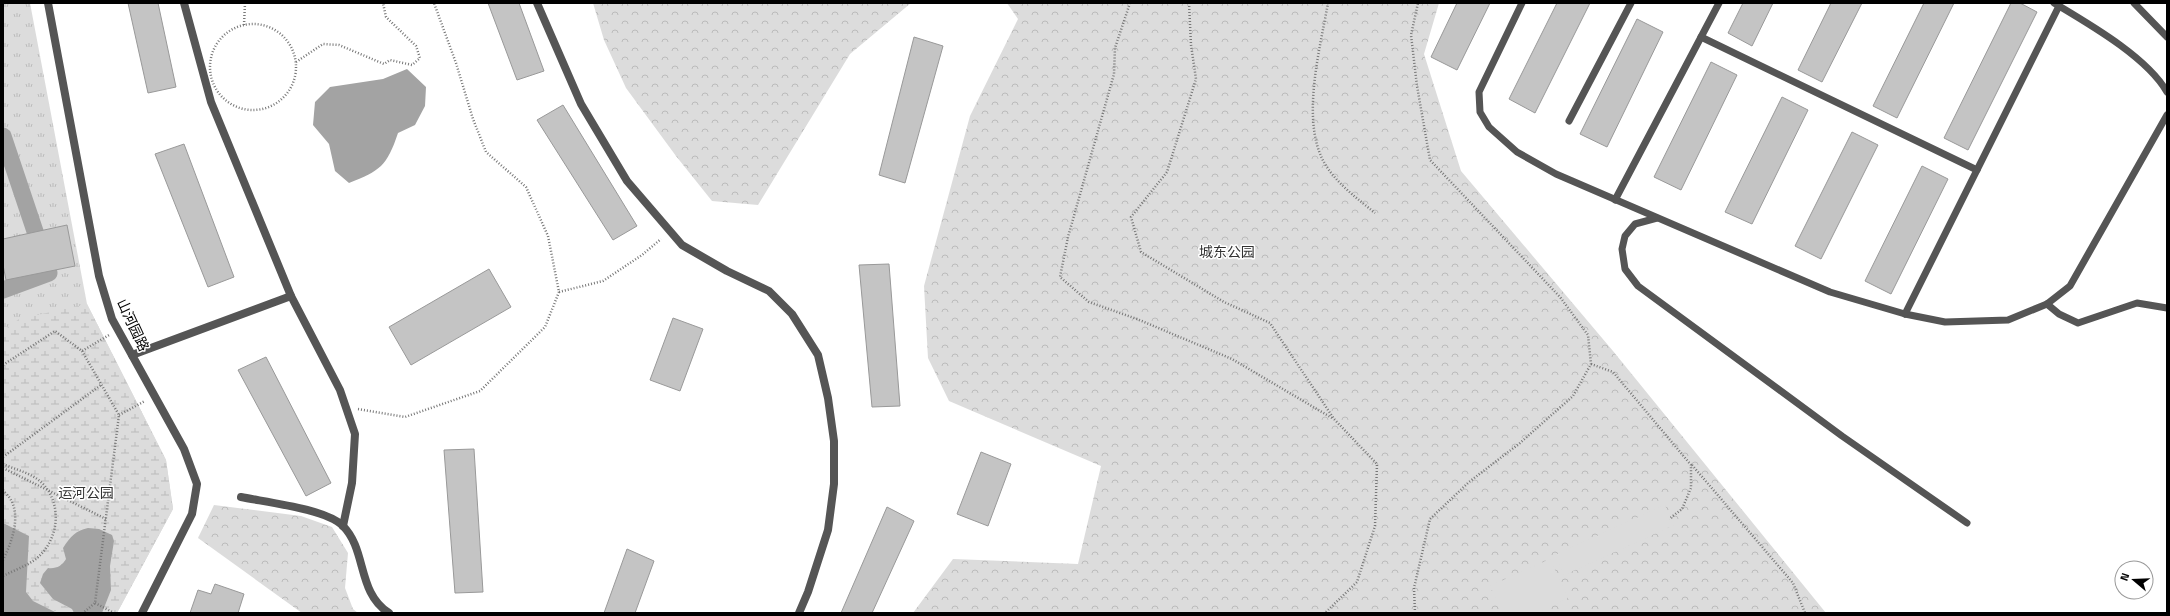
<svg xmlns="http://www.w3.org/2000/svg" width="2170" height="616" font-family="'Titillium Web','Noto Sans SC',sans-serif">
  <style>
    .grass { fill: url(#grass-tufts) }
    .forest { fill: url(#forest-crowns) }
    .wetland { fill: url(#wetland-marsh) }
    .garden { fill: #dcdcdc }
    .water { fill: #a3a3a3 }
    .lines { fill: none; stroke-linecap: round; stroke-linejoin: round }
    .canal { stroke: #a3a3a3; stroke-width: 17 }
    .building { fill: #c4c4c4; stroke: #999 }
    .path { stroke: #777; stroke-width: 2.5; stroke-dasharray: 1 2; stroke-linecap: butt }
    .service { stroke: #555; stroke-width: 7 }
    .minor { stroke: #555; stroke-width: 8 }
    .tertiary { stroke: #555; stroke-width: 8 }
    .path-bridge { stroke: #777; stroke-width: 2.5; stroke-dasharray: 1 2; stroke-linecap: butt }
    .labels { text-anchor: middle; stroke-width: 3; stroke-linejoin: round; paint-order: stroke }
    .park-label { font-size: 14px; fill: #333; stroke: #fff }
    .street-label { font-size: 14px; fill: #000; stroke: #fff }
  </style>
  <defs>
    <pattern id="grass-tufts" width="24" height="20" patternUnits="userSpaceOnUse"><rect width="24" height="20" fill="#dcdcdc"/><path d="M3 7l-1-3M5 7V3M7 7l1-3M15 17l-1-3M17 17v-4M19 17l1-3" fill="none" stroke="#bbb"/></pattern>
    <pattern id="forest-crowns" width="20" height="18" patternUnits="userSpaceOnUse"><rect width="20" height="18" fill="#dcdcdc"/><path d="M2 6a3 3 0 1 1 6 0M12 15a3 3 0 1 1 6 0" fill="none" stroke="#bbb"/></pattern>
    <pattern id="wetland-marsh" width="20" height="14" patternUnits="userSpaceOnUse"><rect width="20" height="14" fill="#dcdcdc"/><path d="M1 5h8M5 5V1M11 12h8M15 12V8" fill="none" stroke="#bbb"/></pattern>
  </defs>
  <rect width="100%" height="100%" fill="#fff"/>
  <polygon class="grass" points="3,3 30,3 87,304 166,460 173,509 117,613 3,613"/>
  <g class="forest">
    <polygon points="593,3 911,3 850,54 758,205 712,201 676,156 626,88 604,40"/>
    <polygon points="1007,3 1439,3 1424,54 1461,171 1613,351 1826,613 913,613 953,559 1078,564 1101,466 949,401 928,358 924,286 970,116 1018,19"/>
    <polygon points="214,505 301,516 332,527 348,553 345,588 353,609 358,613 302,613 198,538"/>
  </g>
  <path class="wetland" d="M87 304 166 460 173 509 117 613H102L108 601 114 541 112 535 99 529 88 528 63 565 53 568 63 605 72 609 74 613C59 613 34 609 27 593 24 587 28 546 29 536L3 523V331L19 319Z"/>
  <g class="garden">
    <polygon points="1665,505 1674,525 1564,575 1555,555"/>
    <polygon points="1550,559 1568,598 1537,613 1503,613 1490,586"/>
  </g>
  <g class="water">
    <path d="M407 69 426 87 425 106 415 125 398 133C387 166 380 171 349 183L335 171 329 144 313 125 315 102 330 87 383 79Z"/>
    <polygon points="3,523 29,536 26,592 33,601 57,613 3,613"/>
    <path d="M88 528 99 529 112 535 114 541 110 566 111 590 102 613H74L72 609 53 599 40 583 43 574 48 568C56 569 62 566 66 559L63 548C71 536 75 531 88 528Z"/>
  </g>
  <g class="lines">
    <polyline class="canal" points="3,136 49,273 3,290"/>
  </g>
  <g class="building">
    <polygon points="128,3 158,3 176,87 148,93"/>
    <polygon points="488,3 519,3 544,71 517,80"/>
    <polygon points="1457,3 1490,3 1457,70 1431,57"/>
    <polygon points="1557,3 1590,3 1535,113 1509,99"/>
    <polygon points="1743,3 1773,3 1752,46 1728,33"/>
    <polygon points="1831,3 1862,3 1822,82 1798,70"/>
    <polygon points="1924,3 1954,3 1897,118 1873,106"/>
    <polygon points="2011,3 2020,3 2037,12 1968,150 1944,138"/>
    <polygon points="1637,19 1663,32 1607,147 1580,134"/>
    <polygon points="914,37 943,46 905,183 879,175"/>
    <polygon points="1711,62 1737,75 1681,190 1654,177"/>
    <polygon points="1782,97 1808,110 1752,224 1725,212"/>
    <polygon points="563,105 637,226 613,240 537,120"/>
    <polygon points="1852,132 1878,145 1821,259 1795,246"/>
    <polygon points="184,144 234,277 208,287 155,154"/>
    <polygon points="1922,166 1948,179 1891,294 1865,281"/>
    <polygon points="67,225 75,266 6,280 3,265 3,239"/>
    <polygon points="889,264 900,406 872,407 859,265"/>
    <polygon points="489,269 511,307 411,365 389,327"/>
    <polygon points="673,318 703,329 680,391 650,380"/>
    <polygon points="266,357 331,483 306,496 238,370"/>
    <polygon points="474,449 483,592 455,593 444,450"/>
    <polygon points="981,452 1011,464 988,526 957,514"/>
    <polygon points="887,507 914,521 872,613 841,613"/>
    <polygon points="627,549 654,561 635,613 604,613"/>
    <polygon points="215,584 244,594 238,613 190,613 198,590 211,594"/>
  </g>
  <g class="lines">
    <g class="path">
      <polyline points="1130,3 1115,48 1114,74 1068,237 1060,277 1089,302 1137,319 1232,359 1332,418"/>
      <polyline points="1189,3 1191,45 1196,79 1167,172 1131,217 1141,252 1224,302 1270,323 1334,419 1377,464 1375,526 1357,582 1325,613"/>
      <path d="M1328 3C1320 49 1300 122 1325 164 1337 184 1358 199 1375 213"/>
      <circle cx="253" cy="67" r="43"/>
      <polyline points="244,25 245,3"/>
      <polyline points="296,62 323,44 339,45 384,64 390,60 412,65 420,58 416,46 386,17 383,3"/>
      <polyline points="559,292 603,281 642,255 661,239"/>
      <polyline points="82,351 119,415 95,603 83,613"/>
      <polyline points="1591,364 1613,372 1691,465 1691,488 1682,509 1669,519"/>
      <polyline points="3,365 55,331 82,351 109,335"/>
      <polyline points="358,409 405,417 480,391 545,327 559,292 548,236 526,187 486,152 473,119 456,63 434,3"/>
      <polyline points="119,415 145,401"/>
      <polyline points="3,457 101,385"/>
      <polyline points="1692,465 1793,583 1805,613"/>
      <polyline points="3,468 106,519"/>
      <path d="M3 490C5 493 9 496 11 500 21 518 11 544 3 560"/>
      <polyline points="95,603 114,613"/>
      <polyline points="1415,613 1414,588 1430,519 1469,482 1520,443 1573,396 1591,364 1588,335 1560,297 1430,160 1417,86 1411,35 1418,3"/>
    </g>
    <g class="service">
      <polyline points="1522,3 1479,92 1480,112 1489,127 1517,152 1556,174 1830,292 1905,314 1945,322 2008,320 2047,304 2070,286 2167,115"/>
      <path d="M2054 3C2089 24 2147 57 2167 92"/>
      <polyline points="2134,3 2167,37"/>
      <polyline points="1701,37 1977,170"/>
      <polyline points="1569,121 1631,3"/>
      <polyline points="1615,200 1719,3"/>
      <polyline points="1657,218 1635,224 1625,236 1622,249 1625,269 1638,286 1842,436 1967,523"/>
      <polyline points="2047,304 2059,314 2078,323 2137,303 2167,308"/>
      <polyline points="1905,314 2059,6"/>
    </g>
    <g class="minor">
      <polyline points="184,3 211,102 291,296 340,390 355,434 352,483 343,526"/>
      <polyline points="537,3 581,104 627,181 682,245 727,271 769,291 792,314 818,355 828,398 834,441 834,484 828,530 808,592 799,613"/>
      <polyline points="132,355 291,296"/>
      <path d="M241 497C265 502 327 509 343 526 367 550 357 593 389 613"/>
    </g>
    <polyline class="tertiary" points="48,3 99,276 112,319 184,449 197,484 192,514 142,613"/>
    <path class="path-bridge" d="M3 464C16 470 33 473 44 485 63 507 58 541 36 559 26 566 13 571 3 576"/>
  </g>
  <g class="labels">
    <g class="park-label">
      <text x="1227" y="257">城东公园</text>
      <text x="86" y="498">运河公园</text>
    </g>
    <g class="street-label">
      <text transform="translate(133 325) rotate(65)" y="5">山河园路</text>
    </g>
  </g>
  <rect width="2170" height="616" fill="none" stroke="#000000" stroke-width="8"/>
  <g transform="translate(2134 580) rotate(289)"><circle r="19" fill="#ffffff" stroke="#999999"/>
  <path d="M0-3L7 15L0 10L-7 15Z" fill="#000000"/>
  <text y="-6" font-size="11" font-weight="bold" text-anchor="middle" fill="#000000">N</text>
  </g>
</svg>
